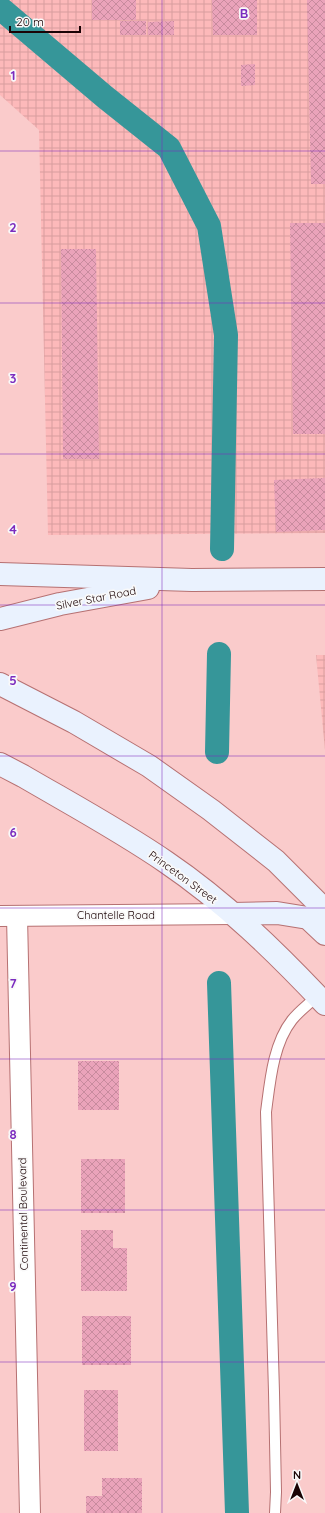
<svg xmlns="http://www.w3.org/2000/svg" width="325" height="1513" font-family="Quicksand,sans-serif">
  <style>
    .industrial { fill: url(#industrial-grid) }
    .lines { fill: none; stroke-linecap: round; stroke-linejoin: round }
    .canal { stroke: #369699; stroke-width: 24 }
    .building { fill: url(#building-cross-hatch) }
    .service-casing { stroke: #b67172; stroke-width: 12 }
    .minor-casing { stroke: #b67172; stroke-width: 22 }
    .secondary-casing { stroke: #b67172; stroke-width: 24 }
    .service { stroke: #fff; stroke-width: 10 }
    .minor { stroke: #fff; stroke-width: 20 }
    .secondary { stroke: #eaf2fe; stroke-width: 22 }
    .grid { fill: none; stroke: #7b2cbf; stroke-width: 1; stroke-opacity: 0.55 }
    .labels { text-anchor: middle; stroke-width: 3.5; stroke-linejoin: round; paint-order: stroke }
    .street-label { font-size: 11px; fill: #1a0305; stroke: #f9f9f9 }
    .grid-label { font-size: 13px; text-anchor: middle; font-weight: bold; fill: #7b2cbf; stroke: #f9f9f9; stroke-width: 3.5; stroke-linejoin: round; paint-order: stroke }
  </style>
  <defs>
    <pattern id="industrial-grid" width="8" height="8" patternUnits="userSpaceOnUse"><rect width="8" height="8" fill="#fdb9ba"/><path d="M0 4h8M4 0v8" fill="none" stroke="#d89d9e"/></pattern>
    <pattern id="building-cross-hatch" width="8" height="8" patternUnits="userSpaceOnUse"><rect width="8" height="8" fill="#eaa3ba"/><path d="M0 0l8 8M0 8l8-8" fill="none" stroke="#c88b9e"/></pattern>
  </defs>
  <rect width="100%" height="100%" fill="#facbcb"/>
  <g class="industrial">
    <polygon points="0,0 325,0 325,533 48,535 39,130 0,95"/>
    <polygon points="316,655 325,655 325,750"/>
  </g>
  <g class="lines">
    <g class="canal">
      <polyline points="0,8 105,97 169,148 209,226 226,335 222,549"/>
      <polyline points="217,752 219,654"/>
      <polyline points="219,983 237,1513"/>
    </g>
  </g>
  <g class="building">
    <rect x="92" y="0" width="44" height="20"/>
    <polygon points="212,0 257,0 257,35 213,35"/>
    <polygon points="307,0 325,0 325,184 311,184"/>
    <rect x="120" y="21" width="26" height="14"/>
    <polygon points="174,21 174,35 148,35 148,22"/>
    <polygon points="255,64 255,85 241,86 241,65"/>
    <polygon points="290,223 325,223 325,434 293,434"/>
    <polygon points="61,249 96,249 99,459 63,459"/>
    <polygon points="325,478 325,530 276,532 274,480"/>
    <rect x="78" y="1061" width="41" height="49"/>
    <rect x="81" y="1159" width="44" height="54"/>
    <polygon points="81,1230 113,1230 113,1248 127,1248 127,1291 81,1291"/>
    <rect x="82" y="1316" width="49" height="49"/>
    <rect x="84" y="1390" width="34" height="61"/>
    <polygon points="102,1478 142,1478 142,1513 86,1513 86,1496 102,1496"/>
  </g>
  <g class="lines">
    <g class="service-casing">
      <path id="service" d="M275 1513 276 1492 274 1392 266 1112C270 1082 273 1044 292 1020 299 1011 309 1004 317 996"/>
    </g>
    <g class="minor-casing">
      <g id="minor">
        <polyline points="0,916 233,914"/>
        <polyline points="17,916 30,1513"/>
      </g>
    </g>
    <g class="secondary-casing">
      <g id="secondary">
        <polyline points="0,574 192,580 325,579"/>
        <polyline points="0,619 60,604 148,588"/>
        <polyline points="0,684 74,722 149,766 211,810 276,861 325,910"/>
        <path d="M0 764 23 776C71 804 121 831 166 862 225 902 277 953 325 1004"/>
        <polyline points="233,914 277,913 308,918 325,934"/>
      </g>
    </g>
    <use href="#service" class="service"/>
    <use href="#minor" class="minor"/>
    <use href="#secondary" class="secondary"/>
  </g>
  <path class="grid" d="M162 0V1513M0 151H325M0 303H325M0 454H325M0 605H325M0 756H325M0 908H325M0 1059H325M0 1210H325M0 1362H325"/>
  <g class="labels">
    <g class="street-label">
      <text transform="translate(96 598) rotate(-11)" y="4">Silver Star Road</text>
      <text transform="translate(183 877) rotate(36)" y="4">Princeton Street</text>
      <text x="116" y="919">Chantelle Road</text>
      <text transform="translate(23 1214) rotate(-91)" y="4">Continental Boulevard</text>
    </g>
  </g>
  <g class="grid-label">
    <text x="244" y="18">B</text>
    <text x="13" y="80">1</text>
    <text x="13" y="232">2</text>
    <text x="13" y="383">3</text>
    <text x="13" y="534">4</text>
    <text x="13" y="685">5</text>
    <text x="13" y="837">6</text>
    <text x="13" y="988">7</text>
    <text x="13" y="1139">8</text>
    <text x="13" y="1291">9</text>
  </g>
  <g transform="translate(297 1485)" stroke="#f9f9f9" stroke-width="3" paint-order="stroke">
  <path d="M0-3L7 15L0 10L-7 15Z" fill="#1a0305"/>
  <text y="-6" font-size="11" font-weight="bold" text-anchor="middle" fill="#1a0305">N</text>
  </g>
  <path d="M10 26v6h70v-6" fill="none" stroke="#1a0305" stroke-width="2"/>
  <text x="16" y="26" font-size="12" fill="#1a0305" stroke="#f9f9f9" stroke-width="3" paint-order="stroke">20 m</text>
</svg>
